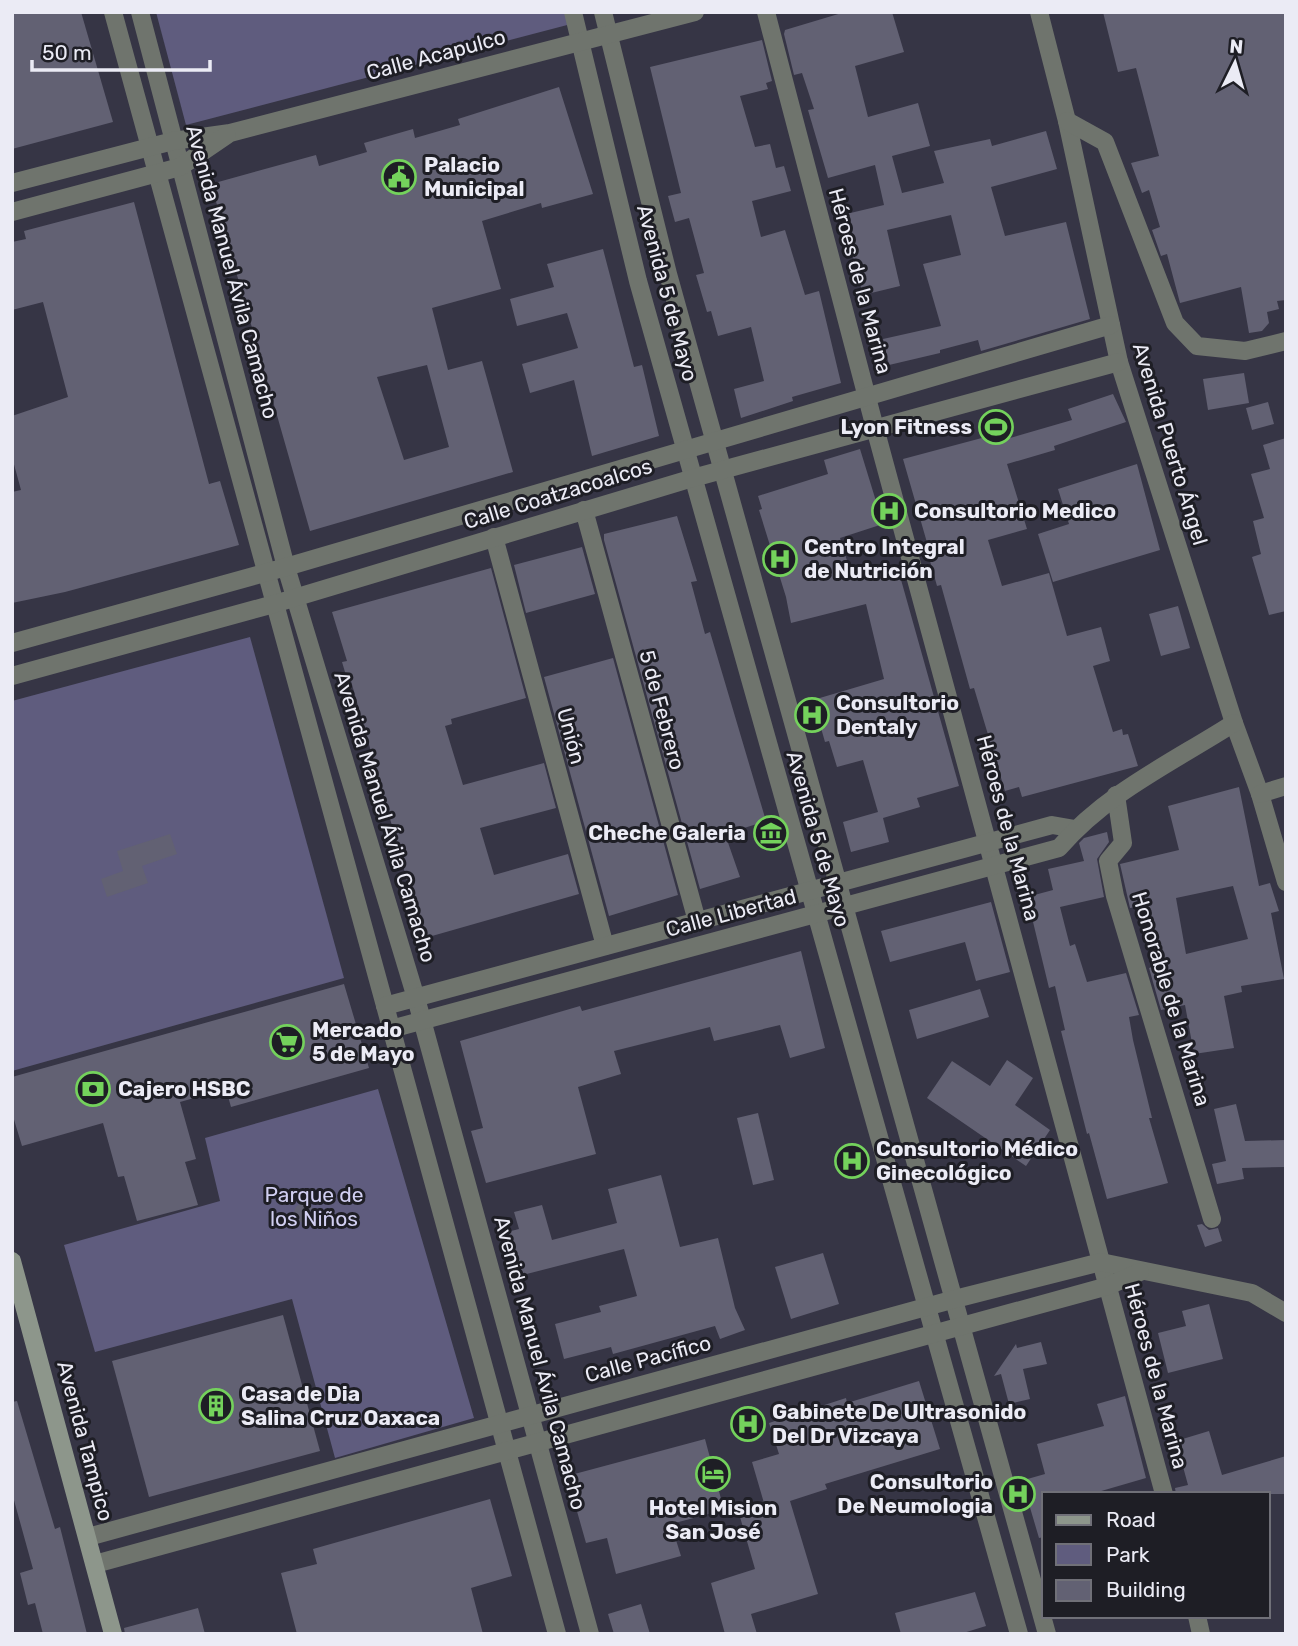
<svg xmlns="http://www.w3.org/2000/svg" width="1298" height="1646" font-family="Rubik,sans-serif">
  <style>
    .green { fill: #5f5c7e }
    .building { fill: #626173; fill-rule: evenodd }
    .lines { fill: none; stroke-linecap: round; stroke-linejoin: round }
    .minor { stroke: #6f746d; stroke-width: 18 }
    .secondary { stroke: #8d968b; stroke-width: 18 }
    .labels { text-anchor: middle; stroke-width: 6; stroke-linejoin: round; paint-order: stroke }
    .street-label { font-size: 21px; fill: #ebebf5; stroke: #1e1e25 }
    .poi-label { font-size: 21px; font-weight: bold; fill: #ebebf5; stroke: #1e1e25; text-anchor: start }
    .park-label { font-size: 21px; fill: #d1cff1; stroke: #1e1e25 }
  </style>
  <rect width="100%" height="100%" fill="#363545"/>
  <g class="green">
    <polygon points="156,12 567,12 571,24 186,125"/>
    <polygon points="250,637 344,978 12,1071 12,701"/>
    <polygon points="378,1089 474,1418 335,1458 292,1299 95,1352 64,1245 220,1201 205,1138"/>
  </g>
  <g class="building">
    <polygon points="12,12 81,12 113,122 12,149"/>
    <polygon points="845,12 892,12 904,52 855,66 868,117 918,103 930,146 892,156 902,193 944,183 934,151 990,139 992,146 1046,131 1057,169 991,187 1005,236 1066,222 1090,319 981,351 978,340 940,350 940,353 889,365 883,339 941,326 923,264 961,255 951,215 887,230 900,286 863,295 842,215 884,205 875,165 828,178 808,110 814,109 802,73 794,75 784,34 785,30"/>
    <polygon points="1103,12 1286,12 1286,300 1277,301 1279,309 1267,312 1269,323 1262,331 1249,333 1241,287 1180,303 1167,254 1161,256 1152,230 1160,227 1149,190 1142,193 1131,163 1159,156 1136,68 1118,72"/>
    <polygon points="762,40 772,81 766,83 768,89 740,96 755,147 770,144 776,168 784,166 791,191 752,201 761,237 785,230 805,295 819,291 841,383 792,397 793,401 741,418 734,389 764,381 751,327 718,336 711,311 707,312 696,275 704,273 689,218 675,222 668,196 681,193 650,67"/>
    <path d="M559 87 593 194 542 208 541 203 482 221 501 289 432 308 448 370 482 361 513 472 310 531 211 184 316 155 319 166 367 152 364 143 413 129 415 138 460 125 458 119ZM427 365 449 447 404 460 377 377Z"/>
    <polygon points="134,202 209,484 220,481 239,545 65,592 12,603 12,492 21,490 12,457 12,416 68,397 43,302 12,310 12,242 26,239 24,231"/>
    <polygon points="603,249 634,367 642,365 659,436 592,456 574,380 530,393 522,364 578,348 567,313 517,326 510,299 554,287 547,264"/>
    <polygon points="1244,373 1249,403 1208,410 1203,379"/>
    <polygon points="1113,394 1126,422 1054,446 1055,450 1007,464 1027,529 988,540 1002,586 1049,573 1067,636 1101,627 1110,661 1093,666 1113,732 1122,729 1123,735 1128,734 1138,766 1022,797 1019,787 1005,791 974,688 970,689 941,585 937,586 930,561 932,560 903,459 1008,431 1010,438 1072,420 1068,409"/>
    <polygon points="1268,402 1274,424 1252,430 1246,408"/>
    <polygon points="1286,438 1286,611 1269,615 1252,557 1261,554 1253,521 1264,518 1251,474 1270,469 1263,445"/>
    <polygon points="860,449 883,524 840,538 853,580 898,569 959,786 917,798 920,807 883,818 889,842 851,852 843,822 878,812 863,760 837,767 829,741 825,742 813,700 884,679 866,604 791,623 786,597 759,510 762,509 758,496 828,474 824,460"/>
    <polygon points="1137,464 1160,550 1053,582 1038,534 1069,524 1058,489"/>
    <polygon points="677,516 697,581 691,582 705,634 710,632 766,821 725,834 740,877 700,889 604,540 604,534"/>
    <polygon points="582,547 595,594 526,613 514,565"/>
    <polygon points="491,568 526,698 451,719 452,724 445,726 463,785 544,763 556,808 480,828 494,875 568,854 579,894 418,940 412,917 416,916 400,854 351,681 348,682 342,662 347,661 332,612"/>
    <polygon points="1178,606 1190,648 1161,656 1149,614"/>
    <polygon points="613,658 678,895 609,916 544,677"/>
    <path d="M1239 787 1259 886 1270 883 1279 911 1271 913 1284 979 1241 986 1242 992 1224 996 1234 1048 1194 1054 1185 1005 1161 1010 1149 968 1152 967 1141 906 1130 908 1120 864 1179 850 1168 806ZM1233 886 1248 939 1186 954 1176 898Z"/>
    <polygon points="1107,832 1109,842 1097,859 1104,897 1060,907 1070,946 1075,944 1087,982 1126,973 1139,1015 1129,1017 1133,1040 1152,1118 1149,1118 1168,1183 1107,1199 1089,1133 1087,1134 1061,1031 1065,1030 1055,986 1049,988 1027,897 1053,890 1048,869 1084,861 1079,843 1084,838"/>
    <polygon points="170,834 177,854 142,866 148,883 107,897 101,879 123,871 117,851"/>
    <polygon points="991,902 1010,972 976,981 965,942 890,962 881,931"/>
    <polygon points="801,951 825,1048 790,1058 780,1025 714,1041 710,1027 614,1051 621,1074 578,1087 596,1154 486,1183 471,1131 483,1128 460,1041 580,1006 582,1011"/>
    <polygon points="344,984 369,1068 231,1107 226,1089 180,1102 196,1159 185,1162 198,1205 137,1221 124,1176 118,1177 103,1123 22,1146 12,1113 12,1077"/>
    <polygon points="980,989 989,1017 917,1039 909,1010"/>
    <polygon points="1007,1060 1033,1078 1015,1105 1050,1130 1026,1166 927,1098 952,1061 990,1086"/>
    <polygon points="1236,1104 1245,1141 1286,1140 1286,1167 1242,1168 1244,1179 1217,1184 1212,1164 1226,1161 1214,1109"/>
    <polygon points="758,1113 774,1180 753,1185 737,1118"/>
    <polygon points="661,1175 680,1247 718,1238 735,1308 745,1330 720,1339 715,1326 613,1354 611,1347 564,1359 555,1324 601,1312 599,1306 637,1296 624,1249 515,1277 503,1233 519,1229 514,1212 542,1205 552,1240 617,1223 608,1189"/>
    <circle cx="304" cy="1213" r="10"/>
    <polygon points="1202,1224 1209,1230 1218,1228 1222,1241 1205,1247 1197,1225"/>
    <polygon points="823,1253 839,1304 791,1319 775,1267"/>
    <polygon points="1209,1304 1223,1359 1168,1373 1158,1333 1186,1326 1182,1311"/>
    <polygon points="283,1315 320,1451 149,1497 112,1361"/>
    <polygon points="1041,1342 1047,1364 1023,1369 1030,1399 1009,1404 1001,1374 994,1376 1016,1344 1017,1348"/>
    <polygon points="919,1381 940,1449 825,1484 827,1489 790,1501 818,1594 751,1614 757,1634 725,1634 711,1583 755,1569 738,1510 764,1503 752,1462 779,1454 769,1423 846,1398 847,1403"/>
    <polygon points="1125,1396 1146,1478 1091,1494 1044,1494 1044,1537 1039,1538 1026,1494 1020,1494 1017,1482 1045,1474 1037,1444 1104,1426 1097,1404"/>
    <polygon points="17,1401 55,1529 60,1527 87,1634 43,1634 35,1603 28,1605 20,1573 33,1569 12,1493 12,1402"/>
    <polygon points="1209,1431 1222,1475 1286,1456 1286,1494 1176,1494 1175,1488 1188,1485 1176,1441"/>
    <polygon points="705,1439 724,1510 671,1524 681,1556 616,1574 607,1538 586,1543 567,1476"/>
    <polygon points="490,1499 512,1576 471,1588 483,1634 297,1634 281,1573 317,1564 313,1549"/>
    <polygon points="975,1592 986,1626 960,1634 901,1634 895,1613"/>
    <polygon points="641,1604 650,1634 614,1634 608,1614"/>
    <polygon points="198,1608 205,1634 125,1634 124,1628"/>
  </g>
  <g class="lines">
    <g class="minor">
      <polyline points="113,12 557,1634"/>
      <polyline points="140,12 286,567 416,998 590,1634"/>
      <polyline points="573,12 638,281 1019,1634"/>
      <polyline points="603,12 668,274 1047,1634"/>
      <polyline points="766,12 875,428 1164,1494"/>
      <polyline points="1039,12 1067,121 1119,362 1234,723 1260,794 1286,882"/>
      <polyline points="1067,121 1105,142 1175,323 1197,346 1245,351 1286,341"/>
      <polyline points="12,183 173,141 230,133 695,12"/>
      <polyline points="12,212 180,167 227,135"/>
      <polyline points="584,510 697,921"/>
      <polyline points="494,537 605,946"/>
      <polyline points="12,643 286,567 1111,325"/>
      <polyline points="12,676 274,604 693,478 1119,362"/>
      <polyline points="1260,794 1286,786"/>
      <polyline points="1116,795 1123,843 1108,861 1115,896 1212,1219"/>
      <polyline points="385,1006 1052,825 1075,829"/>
      <path d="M391 1029 1059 848C1106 793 1173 762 1234 723"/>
      <polyline points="88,1537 955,1299 1101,1262 1252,1293 1286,1313"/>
      <polyline points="95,1564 1108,1286 1140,1272"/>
      <polyline points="1197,1616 1201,1634"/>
    </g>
    <polyline class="secondary" points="12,1261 113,1634"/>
  </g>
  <defs>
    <g id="civic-ring" transform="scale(1.75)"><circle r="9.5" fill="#1e1e25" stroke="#74d25c" stroke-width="1.5"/><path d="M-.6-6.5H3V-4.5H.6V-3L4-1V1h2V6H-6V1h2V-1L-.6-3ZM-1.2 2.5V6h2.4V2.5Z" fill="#74d25c"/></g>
    <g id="stadium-ring" transform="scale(1.75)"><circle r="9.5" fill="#1e1e25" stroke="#74d25c" stroke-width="1.5"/><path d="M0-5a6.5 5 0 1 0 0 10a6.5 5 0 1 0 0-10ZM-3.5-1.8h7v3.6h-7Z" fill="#74d25c"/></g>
    <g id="hospital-ring" transform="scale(1.75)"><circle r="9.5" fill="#1e1e25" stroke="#74d25c" stroke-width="1.5"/><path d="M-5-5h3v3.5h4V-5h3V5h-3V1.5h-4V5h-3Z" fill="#74d25c"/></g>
    <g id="museum-ring" transform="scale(1.75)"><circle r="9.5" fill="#1e1e25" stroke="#74d25c" stroke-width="1.5"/><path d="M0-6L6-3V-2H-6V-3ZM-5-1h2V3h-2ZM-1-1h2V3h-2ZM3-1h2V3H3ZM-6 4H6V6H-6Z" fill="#74d25c"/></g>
    <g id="supermarket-ring" transform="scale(1.75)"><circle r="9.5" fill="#1e1e25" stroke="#74d25c" stroke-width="1.5"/><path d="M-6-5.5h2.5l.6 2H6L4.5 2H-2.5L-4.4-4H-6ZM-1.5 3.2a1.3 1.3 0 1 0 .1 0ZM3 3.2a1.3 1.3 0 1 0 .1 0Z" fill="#74d25c"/></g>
    <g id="bank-ring" transform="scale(1.75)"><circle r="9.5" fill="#1e1e25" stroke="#74d25c" stroke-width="1.5"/><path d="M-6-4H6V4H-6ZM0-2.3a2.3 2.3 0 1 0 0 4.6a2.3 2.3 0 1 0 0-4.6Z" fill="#74d25c"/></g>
    <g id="building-ring" transform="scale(1.75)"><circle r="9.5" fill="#1e1e25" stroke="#74d25c" stroke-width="1.5"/><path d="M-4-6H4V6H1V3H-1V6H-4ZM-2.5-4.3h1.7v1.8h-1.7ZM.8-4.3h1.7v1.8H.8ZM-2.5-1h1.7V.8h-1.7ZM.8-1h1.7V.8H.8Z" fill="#74d25c"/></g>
    <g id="hotel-ring" transform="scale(1.75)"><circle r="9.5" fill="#1e1e25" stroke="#74d25c" stroke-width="1.5"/><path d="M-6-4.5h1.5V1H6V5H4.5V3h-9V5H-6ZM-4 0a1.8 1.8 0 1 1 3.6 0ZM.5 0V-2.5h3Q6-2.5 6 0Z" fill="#74d25c"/></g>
  </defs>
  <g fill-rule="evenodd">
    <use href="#civic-ring" x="399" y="177"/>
    <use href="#stadium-ring" x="996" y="427"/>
    <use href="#hospital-ring" x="889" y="511"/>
    <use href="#hospital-ring" x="780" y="559"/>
    <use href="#hospital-ring" x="812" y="715"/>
    <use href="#museum-ring" x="771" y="833"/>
    <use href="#supermarket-ring" x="287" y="1042"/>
    <use href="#bank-ring" x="93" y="1089"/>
    <use href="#hospital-ring" x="852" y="1161"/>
    <use href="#building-ring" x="216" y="1406"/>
    <use href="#hospital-ring" x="748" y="1424"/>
    <use href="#hotel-ring" x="713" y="1474"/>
    <use href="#hospital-ring" x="1018" y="1494"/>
  </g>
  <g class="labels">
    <g class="street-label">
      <text transform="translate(436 55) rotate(-15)" y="7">Calle Acapulco</text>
      <text transform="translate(232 272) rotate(75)" y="7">Avenida Manuel Ávila Camacho</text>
      <text transform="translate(860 281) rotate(75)" y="7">Héroes de la Marina</text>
      <text transform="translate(667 293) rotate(75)" y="7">Avenida 5 de Mayo</text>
      <text transform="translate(1170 444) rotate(73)" y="7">Avenida Puerto Ángel</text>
      <text transform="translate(558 494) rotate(-17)" y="7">Calle Coatzacoalcos</text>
      <text transform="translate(662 710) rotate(75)" y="7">5 de Febrero</text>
      <text transform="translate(571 736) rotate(75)" y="7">Unión</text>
      <text transform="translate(385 817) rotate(73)" y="7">Avenida Manuel Ávila Camacho</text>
      <text transform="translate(1008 828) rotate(75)" y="7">Héroes de la Marina</text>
      <text transform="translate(818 839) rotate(74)" y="7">Avenida 5 de Mayo</text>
      <text transform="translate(731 913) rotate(-15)" y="7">Calle Libertad</text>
      <text transform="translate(1171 999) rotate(73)" y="7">Honorable de la Marina</text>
      <text transform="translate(648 1359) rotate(-15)" y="7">Calle Pacífico</text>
      <text transform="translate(540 1363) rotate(75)" y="7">Avenida Manuel Ávila Camacho</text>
      <text transform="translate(1156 1376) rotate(75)" y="7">Héroes de la Marina</text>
      <text transform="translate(85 1441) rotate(75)" y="7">Avenida Tampico</text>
    </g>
    <g class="poi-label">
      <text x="424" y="172">Palacio<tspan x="424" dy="24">Municipal</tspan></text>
      <text x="972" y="434" text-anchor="end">Lyon Fitness</text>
      <text x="914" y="518">Consultorio Medico</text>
      <text x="804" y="554">Centro Integral<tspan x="804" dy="24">de Nutrición</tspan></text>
      <text x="836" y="710">Consultorio<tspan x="836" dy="24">Dentaly</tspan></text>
      <text x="746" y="840" text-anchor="end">Cheche Galeria</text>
      <text x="312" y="1037">Mercado<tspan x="312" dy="24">5 de Mayo</tspan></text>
      <text x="118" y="1096">Cajero HSBC</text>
      <text x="876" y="1156">Consultorio Médico<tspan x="876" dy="24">Ginecológico</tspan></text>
      <text x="241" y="1401">Casa de Dia<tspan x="241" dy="24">Salina Cruz Oaxaca</tspan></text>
      <text x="772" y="1419">Gabinete De Ultrasonido<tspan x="772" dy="24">Del Dr Vizcaya</tspan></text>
      <text x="993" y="1489" text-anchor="end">Consultorio<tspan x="993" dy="24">De Neumologia</tspan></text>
      <text x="713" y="1515" text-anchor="middle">Hotel Mision<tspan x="713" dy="24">San José</tspan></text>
    </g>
    <g class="park-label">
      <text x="314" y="1202">Parque de<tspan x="314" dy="24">los Niños</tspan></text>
    </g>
  </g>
  <rect width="1298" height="1646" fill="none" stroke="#ebebf5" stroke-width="28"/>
  <rect x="1042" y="1492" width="228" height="126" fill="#1e1e25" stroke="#707078" stroke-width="2"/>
  <rect x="1056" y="1515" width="35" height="10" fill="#8d968b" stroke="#707078" stroke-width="2"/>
  <text x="1106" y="1527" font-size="21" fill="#ebebf5">Road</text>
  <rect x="1056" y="1544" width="35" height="21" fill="#5f5c7e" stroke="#707078" stroke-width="2"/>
  <text x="1106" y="1562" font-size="21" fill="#ebebf5">Park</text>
  <rect x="1056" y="1580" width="35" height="21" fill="#626173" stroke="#707078" stroke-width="2"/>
  <text x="1106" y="1597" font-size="21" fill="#ebebf5">Building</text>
  <g transform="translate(1235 63) rotate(5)" stroke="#1e1e25" stroke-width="5" paint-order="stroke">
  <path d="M0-5L12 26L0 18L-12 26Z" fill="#ebebf5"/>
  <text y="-10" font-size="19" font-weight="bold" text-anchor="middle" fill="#ebebf5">N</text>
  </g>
  <path d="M32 60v10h178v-10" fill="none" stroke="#ebebf5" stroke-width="3.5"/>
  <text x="42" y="60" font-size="21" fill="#ebebf5" stroke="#1e1e25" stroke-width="5" paint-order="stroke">50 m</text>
</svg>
